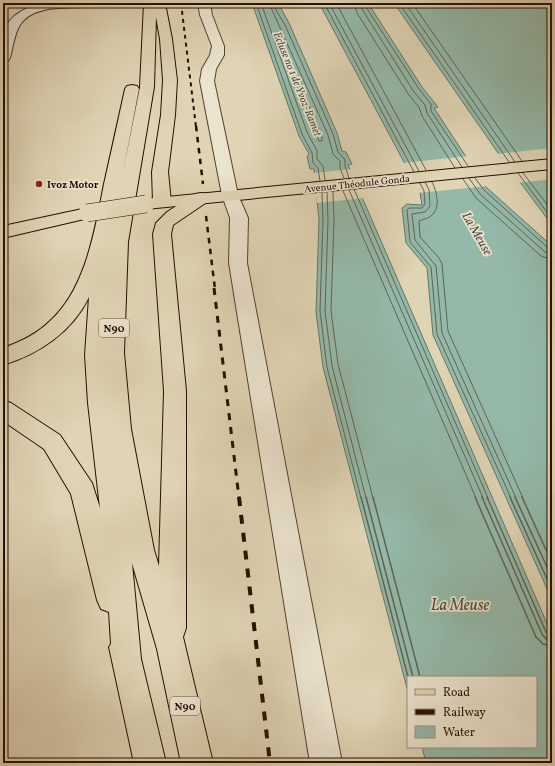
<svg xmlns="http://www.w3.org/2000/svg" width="555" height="766" font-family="Vollkorn,serif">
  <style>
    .water { fill: #94b9a9; stroke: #687566 }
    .pier { fill: #dfd4b4 }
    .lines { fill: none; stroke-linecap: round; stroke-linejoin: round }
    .shore-far1 { stroke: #5e6455; stroke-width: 1 }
    .shore { stroke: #5e6455; stroke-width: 1.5 }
    .minor-casing { stroke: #55402e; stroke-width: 2 }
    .major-casing { stroke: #270e01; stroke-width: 2 }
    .highway-casing { stroke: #270e01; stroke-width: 2 }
    .minor { fill: #eae3ce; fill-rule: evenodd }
    .major { fill: #dfd4b4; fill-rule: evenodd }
    .highway { fill: #dfd4b4; fill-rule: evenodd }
    .rail-far3 { stroke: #270e01; stroke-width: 2; stroke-dasharray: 4 4; stroke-linecap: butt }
    .rail-far2 { stroke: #270e01; stroke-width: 2.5; stroke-dasharray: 5.5 5.5; stroke-linecap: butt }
    .rail-far1 { stroke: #270e01; stroke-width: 3; stroke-dasharray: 7 7; stroke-linecap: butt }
    .rail { stroke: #270e01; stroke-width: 4; stroke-dasharray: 9 9; stroke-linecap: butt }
    .major-bridge-casing { stroke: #270e01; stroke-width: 18; stroke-linecap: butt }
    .major-bridge { stroke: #dfd4b4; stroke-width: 17 }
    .poi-dot { fill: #8f2418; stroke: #eae3ce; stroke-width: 1.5 }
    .labels { text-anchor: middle; stroke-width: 3.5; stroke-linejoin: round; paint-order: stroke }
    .far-street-label { font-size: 10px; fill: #270e01; stroke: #eae3ce }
    .far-poi-label { font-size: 10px; font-weight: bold; fill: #270e01; stroke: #eae3ce; text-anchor: start }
    .far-water-label { font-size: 11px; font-style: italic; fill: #4d4a3c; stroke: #eae3ce }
    .shield { fill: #eae3ce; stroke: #624e3e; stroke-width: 1 }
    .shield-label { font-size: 11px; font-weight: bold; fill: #270e01 }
    .water-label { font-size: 13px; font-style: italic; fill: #4d4a3c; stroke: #eae3ce }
    .near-water-label { font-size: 16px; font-style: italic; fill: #4d4a3c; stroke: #eae3ce }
  </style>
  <rect width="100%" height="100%" fill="#dfd4b4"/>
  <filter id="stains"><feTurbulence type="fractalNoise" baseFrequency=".005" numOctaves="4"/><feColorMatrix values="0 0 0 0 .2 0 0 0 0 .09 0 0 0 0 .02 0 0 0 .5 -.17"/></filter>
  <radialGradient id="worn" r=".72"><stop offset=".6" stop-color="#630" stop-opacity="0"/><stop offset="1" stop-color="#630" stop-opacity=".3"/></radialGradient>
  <g class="water">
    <polygon points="252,3 278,3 289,23 337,133 342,151 346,152 352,164 348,165 552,635 552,763 426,763 422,747 536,747 536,677 408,677 408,692 323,367 316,312 319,220 314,169 310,169 307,156 309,154 299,136"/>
    <polygon points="319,3 368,3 422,87 438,107 434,108 486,187 552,246 552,600 433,335 427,268 406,243 402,208 407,204 422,205 420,192"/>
    <polygon points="394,3 552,3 552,225 496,150"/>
  </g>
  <g class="pier">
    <polygon points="552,148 552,179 517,183 496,154"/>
    <polygon points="468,156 488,186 418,193 403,163"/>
    <polygon points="352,169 365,198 317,203 313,173"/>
  </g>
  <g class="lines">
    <g class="shore-far1">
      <polyline points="256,3 302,134 312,153 313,163 318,168 320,181"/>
      <polyline points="261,3 307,132 317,151 317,159 323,166 325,180"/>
      <polyline points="269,3 328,135 333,154 340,161 340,168 344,178"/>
      <polyline points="275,3 276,10 285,25 333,134 338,152 345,160 345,166 349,178"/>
      <polyline points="324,3 414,172"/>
      <polyline points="329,3 419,171"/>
      <polyline points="336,3 426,170"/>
      <polyline points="354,3 357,13 409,95 419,107 422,116 455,168"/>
      <polyline points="360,3 362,9 414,92 425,105 427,113 462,167"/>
      <polyline points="365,3 366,7 419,89 431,104 431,111 468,166"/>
      <polyline points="399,3 509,162"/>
      <polyline points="405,3 515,162"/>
      <polyline points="412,3 522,161"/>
      <polygon points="303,98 306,99 322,137 322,141 319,141 302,100"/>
      <polyline points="518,173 552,219"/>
      <polyline points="523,173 552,211"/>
      <polyline points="469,178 480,194 545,252 552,254"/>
      <polyline points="475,178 484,190 548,248 552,249"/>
      <polyline points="463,179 476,198 541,256 552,260"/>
      <polyline points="425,182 429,190 430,206 425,212 412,214 415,240 436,266 442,333 516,498"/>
      <path d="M432 182C437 192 441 208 431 216 428 219 423 219 419 221L420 237 439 258 442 264 448 331 523 498"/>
      <polyline points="420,183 424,191 425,204 422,208 409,208 407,210 410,242 431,267 437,334 511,498"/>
      <polyline points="354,189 488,498"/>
      <polyline points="349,190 483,498"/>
      <polyline points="343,191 476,498"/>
      <polyline points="327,192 328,220 325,311 332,366 366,498"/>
      <polyline points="333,192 334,220 331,311 338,364 373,498"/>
      <polyline points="322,193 323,220 320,311 327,367 361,498"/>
    </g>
    <g class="shore">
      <polyline points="361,497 408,677"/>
      <polyline points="366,497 413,677"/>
      <polyline points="373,497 420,677"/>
      <polyline points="475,497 536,637 543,644 552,646"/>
      <polyline points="482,497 542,634 546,639 552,640"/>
      <polyline points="487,497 546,632 552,635"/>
      <polyline points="510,497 552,590"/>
      <polyline points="515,497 552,578"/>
      <polyline points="522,497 552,563"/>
    </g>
    <g class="minor-casing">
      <g id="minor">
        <path d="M44 3H87L85 6 81 7C62 8 32 6 20 25 14 35 13 47 10 58L8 61 3 62C3 54 2 45 3 37 6 16 25 7 44 3Z"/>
        <polygon points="198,3 210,3 212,15 224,46 224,55 216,69 214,81 238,195 248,218 247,263 342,763 310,763 229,263 230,218 222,195 200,81 202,69 210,55 212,46 200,15"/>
      </g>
    </g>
    <g class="major-casing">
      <g id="major">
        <polygon points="552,159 552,169 146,209 140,208 137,204 140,200 146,199"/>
        <polygon points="87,208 93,209 96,213 93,217 3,238 3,226"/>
      </g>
    </g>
    <g class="highway-casing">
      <path id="highway" d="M144 3H165L172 39 177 80 175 115 168 172 171 202 168 206 162 207 156 206 153 202 152 172 161 115 163 80 160 39 156 17 154 87 128 242 124 353 131 429 154 550 159 566 164 391 153 234 156 223 167 212 195 194 201 193 207 194 210 198 207 202 173 225 171 234 186 391V628L183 637 213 763H181L157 649 132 563 141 659 166 763H134L109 647 111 644 109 612 101 609 97 600 71 494 44 449 3 421V400L11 403 60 435 92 483 100 508 88 403 85 355 89 297C72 332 39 354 3 365V348C20 342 37 334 50 321 86 289 95 229 104 184 111 153 118 121 125 89L127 86 132 85 137 86 139 89 123 172 140 87Z"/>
    </g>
    <use href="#minor" class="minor"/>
    <use href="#major" class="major"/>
    <use href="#highway" class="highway"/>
    <polyline class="rail-far3" points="181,3 196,127"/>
    <g class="rail-far2">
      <polyline points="196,126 203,184"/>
      <polyline points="206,216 215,289"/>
    </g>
    <polyline class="rail-far1" points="214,288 239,498"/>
    <polyline class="rail" points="239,497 270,763"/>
    <g class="major-bridge-casing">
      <polyline id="major-bridge" points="87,213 146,204"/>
    </g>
    <use href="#major-bridge" class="major-bridge"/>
  </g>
  <circle class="poi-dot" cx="39" cy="184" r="4"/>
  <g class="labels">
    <g class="far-street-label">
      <text transform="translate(357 183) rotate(-6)" y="4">Avenue Théodule Gonda</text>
    </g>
    <g class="far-poi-label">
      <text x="47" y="188">Ivoz Motor</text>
    </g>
    <g class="far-water-label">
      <text transform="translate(298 84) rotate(68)" y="4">Ecluse no 1 de Yvoz-Ramet</text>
    </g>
    <g class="shield">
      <rect x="99" y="319" width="30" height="18" rx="3"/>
      <rect x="170" y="697" width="30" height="18" rx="3"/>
    </g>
    <g class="shield-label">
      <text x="114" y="332">N90</text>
      <text x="185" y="710">N90</text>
    </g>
    <g class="water-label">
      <text transform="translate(478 233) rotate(60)" y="5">La Meuse</text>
    </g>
    <g class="near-water-label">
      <text x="460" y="610">La Meuse</text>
    </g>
  </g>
  <rect width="555" height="766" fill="none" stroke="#dfd4b4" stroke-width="16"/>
  <rect x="4" y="4" width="547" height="758" fill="none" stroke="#270e01" stroke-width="2"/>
  <rect x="8" y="8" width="539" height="750" fill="none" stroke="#270e01"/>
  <rect x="407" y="676" width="130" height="72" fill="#eae3ce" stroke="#9c8e7c"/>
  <rect x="415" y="689" width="20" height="6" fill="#dfd4b4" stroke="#9c8e7c"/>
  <text x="443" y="696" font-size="12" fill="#270e01">Road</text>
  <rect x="415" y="709" width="20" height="6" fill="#270e01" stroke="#9c8e7c"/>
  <text x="443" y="716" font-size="12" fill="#270e01">Railway</text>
  <rect x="415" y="726" width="20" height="12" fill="#94b9a9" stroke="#9c8e7c"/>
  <text x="443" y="736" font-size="12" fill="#270e01">Water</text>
  <rect width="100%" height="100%" filter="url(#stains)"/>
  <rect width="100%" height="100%" fill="url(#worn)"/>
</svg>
